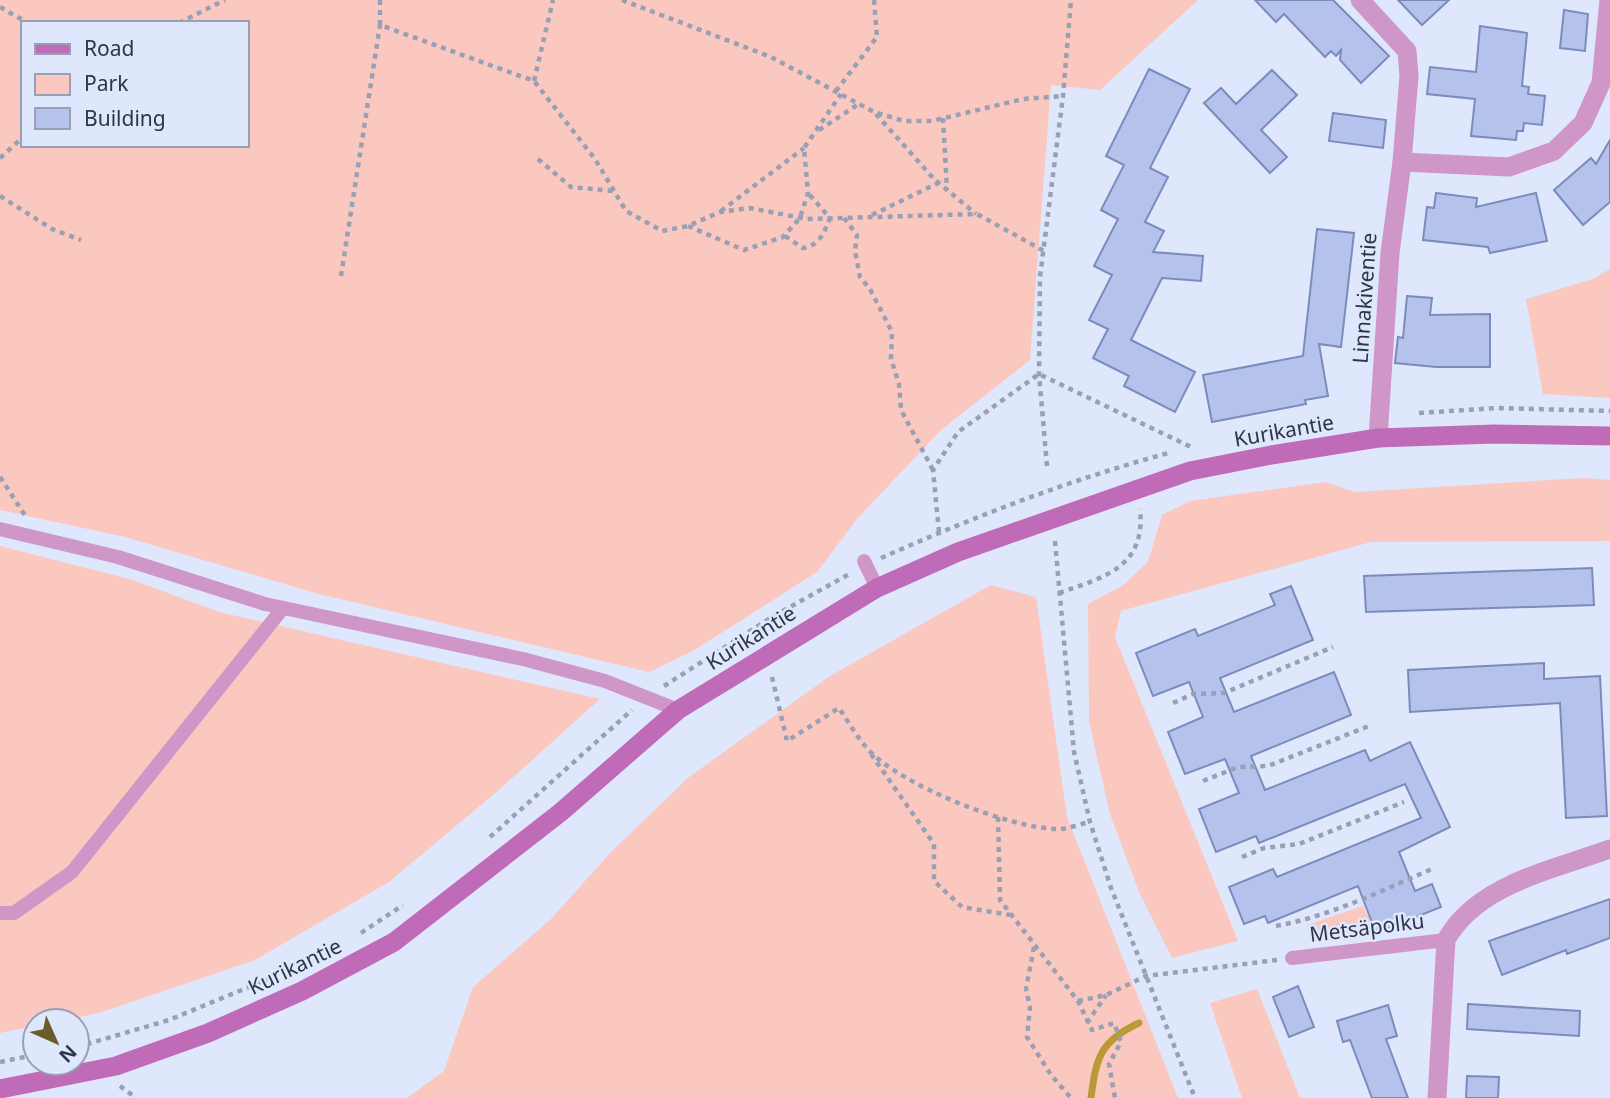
<svg xmlns="http://www.w3.org/2000/svg" width="1610" height="1098" font-family="'Noto Sans',sans-serif">
  <style>
    .green { fill: #fbc8bf; fill-rule: evenodd }
    .lines { fill: none; stroke-linecap: round; stroke-linejoin: round }
    .stream { stroke: #ba9a36; stroke-width: 7 }
    .building { fill: #b5c3ec; stroke: #7b8bbc; stroke-width: 2 }
    .path { stroke: #98a0b5; stroke-width: 4.5; stroke-dasharray: 5 5; stroke-linecap: butt }
    .service { stroke: #cf96c8; stroke-width: 14 }
    .minor { stroke: #cf96c8; stroke-width: 19 }
    .secondary { stroke: #bf6bb7; stroke-width: 19 }
    .labels { text-anchor: middle; stroke-width: 5; stroke-linejoin: round; paint-order: stroke }
    .street-label { font-size: 21px; fill: #2e354a; stroke: #dfe7fd }
  </style>
  <rect width="100%" height="100%" fill="#dfe7fd"/>
  <g class="green">
    <path d="M0 0H1198L1100 90 1051 85 1030 360 941 430 857 519 817 572 693 651 649 672 319 594 125 537 0 510ZM23 23H247V145H23Z"/>
    <polygon points="1610,269 1610,398 1543,394 1526,299 1593,279"/>
    <polygon points="1582,478 1610,480 1610,541 1371,542 1121,611 1115,637 1238,941 1172,958 1139,892 1110,814 1089,722 1088,604 1122,586 1148,562 1162,515 1190,501 1326,482 1355,492"/>
    <polygon points="0,546 130,579 219,612 600,699 500,789 389,882 255,960 99,1013 59,1021 35,1021 35,1026 0,1033"/>
    <polygon points="991,585 1036,597 1067,817 1178,1098 407,1098 444,1071 473,987 550,920 612,851 689,777 830,676"/>
    <polygon points="1363,906 1376,933 1313,942 1307,925"/>
    <polygon points="1257,989 1300,1098 1242,1098 1210,1003"/>
  </g>
  <g class="lines">
    <path class="stream" d="M1091 1098C1096 1058 1100 1041 1139 1023"/>
  </g>
  <g class="building">
    <polygon points="1255,0 1333,0 1389,56 1361,83 1340,60 1341,50 1336,56 1331,51 1325,57 1284,14 1276,22"/>
    <polygon points="1398,0 1449,0 1422,25"/>
    <polygon points="1564,10 1588,14 1585,51 1560,48"/>
    <polygon points="1480,26 1527,33 1522,86 1529,87 1528,94 1545,96 1542,125 1524,123 1523,131 1517,131 1516,140 1471,136 1475,99 1427,94 1430,67 1476,72"/>
    <polygon points="1149,69 1190,89 1150,168 1168,177 1145,222 1164,231 1153,252 1203,256 1201,281 1162,278 1131,340 1195,372 1175,412 1124,386 1129,376 1093,358 1108,329 1089,320 1112,275 1094,266 1118,219 1101,210 1124,165 1106,156"/>
    <polygon points="1272,70 1297,95 1261,130 1287,157 1270,173 1204,103 1221,88 1236,104"/>
    <polygon points="1333,113 1386,120 1383,148 1329,141"/>
    <polygon points="1610,140 1610,202 1583,225 1554,190 1591,158 1596,164"/>
    <polygon points="1436,193 1477,198 1476,207 1536,193 1547,241 1490,253 1488,247 1423,240 1427,207 1434,208"/>
    <polygon points="1317,229 1354,233 1341,347 1319,344 1328,396 1305,400 1306,404 1212,422 1203,375 1303,356"/>
    <polygon points="1407,296 1432,298 1430,315 1490,314 1490,367 1436,367 1395,363 1398,337 1403,338"/>
    <polygon points="1592,568 1594,605 1366,612 1364,576"/>
    <polygon points="1291,586 1313,640 1220,678 1234,712 1334,672 1351,715 1251,756 1265,790 1365,750 1370,761 1410,742 1450,827 1399,852 1415,891 1432,884 1441,907 1376,933 1358,886 1268,923 1265,916 1244,924 1229,887 1273,869 1277,877 1421,818 1405,784 1259,843 1256,836 1216,852 1199,809 1239,793 1225,759 1185,774 1168,732 1203,717 1189,682 1153,696 1136,653 1195,629 1198,636 1275,605 1270,594"/>
    <polygon points="1544,663 1544,679 1600,676 1607,816 1566,818 1560,703 1410,712 1408,670"/>
    <polygon points="1610,899 1610,938 1567,954 1566,950 1502,975 1489,941"/>
    <polygon points="1298,986 1314,1027 1289,1037 1273,997"/>
    <polygon points="1468,1004 1580,1011 1579,1036 1467,1029"/>
    <polygon points="1388,1005 1397,1036 1386,1039 1408,1098 1372,1098 1350,1040 1343,1042 1337,1021"/>
    <polygon points="1467,1076 1499,1077 1498,1098 1466,1098"/>
  </g>
  <g class="lines">
    <g class="path">
      <polyline points="380,0 380,25 534,81 595,159 626,211 662,231 688,226 720,212 750,208 807,219 977,214 1044,251"/>
      <polyline points="622,0 771,57 874,112 904,121 932,121 1023,99 1063,96"/>
      <polyline points="0,7 28,23"/>
      <polyline points="179,23 225,0"/>
      <polyline points="534,81 553,0"/>
      <polyline points="836,91 877,37 874,0"/>
      <polyline points="876,114 934,179 976,214"/>
      <polyline points="943,118 947,190"/>
      <polyline points="819,130 859,104"/>
      <polyline points="0,158 23,137"/>
      <polyline points="538,159 571,187 613,191"/>
      <polyline points="0,196 52,229 81,240"/>
      <polyline points="721,211 804,148"/>
      <polyline points="872,215 938,183"/>
      <polyline points="844,218 857,235 855,251 860,277 870,289 892,332 891,359 899,384 901,410 933,470"/>
      <polyline points="688,226 744,250 783,237 800,218 808,193 804,148 841,94"/>
      <path d="M785 236 803 248C820 245 824 233 830 218L808 193"/>
      <polyline points="341,276 380,25"/>
      <polyline points="1419,413 1497,408 1610,411"/>
      <polyline points="1238,437 1261,433"/>
      <polyline points="1047,466 1039,374 1040,277 1063,96 1071,0"/>
      <polyline points="0,477 26,517"/>
      <polyline points="939,532 933,470 958,432 1039,374 1191,447"/>
      <polyline points="1055,541 1074,752 1090,822 1111,888 1195,1098"/>
      <path d="M881 558C976 516 1072 479 1172 452"/>
      <path d="M1059 593C1105 577 1146 567 1140 509"/>
      <path d="M772 677 787 741 839 708C848 721 856 736 867 748 897 784 1011 829 1058 829 1068 829 1080 824 1090 822"/>
      <polyline points="664,686 772,617 851,573"/>
      <polyline points="1173,703 1193,694 1224,693 1333,647"/>
      <polyline points="871,754 934,844 934,881 962,907 1010,915"/>
      <polyline points="1203,781 1238,767 1268,766 1369,726"/>
      <polyline points="998,817 1000,900 1078,1001 1092,1030 1114,1023 1121,1042 1109,1064 1115,1098"/>
      <polyline points="490,837 632,710"/>
      <polyline points="1242,857 1264,848 1299,844 1404,802"/>
      <path d="M1276 926C1331 916 1383 890 1434 868"/>
      <polyline points="361,933 403,905"/>
      <polyline points="1034,947 1026,989 1030,1007 1027,1037 1051,1075 1071,1098"/>
      <polyline points="1078,1001 1106,995 1146,976 1277,960"/>
      <polyline points="1087,1023 1106,995"/>
      <polyline points="77,1047 169,1020 278,975"/>
      <polyline points="0,1062 35,1055"/>
      <polyline points="120,1086 136,1098"/>
    </g>
    <g class="service">
      <polyline points="0,529 118,557 265,604 523,659 605,681 678,710"/>
      <polyline points="864,561 877,588"/>
      <polyline points="0,913 14,913 72,872 283,608"/>
      <polyline points="1292,958 1446,940"/>
    </g>
    <g class="minor">
      <polyline points="1360,0 1407,51 1409,76 1402,162 1390,253 1378,438"/>
      <polyline points="1402,162 1509,167 1554,151 1583,123 1601,83 1609,0"/>
      <path d="M1437 1098 1446 940C1477 884 1553 870 1610 849"/>
    </g>
    <polyline class="secondary" points="0,1089 116,1066 208,1033 302,991 394,942 561,812 678,710 877,588 958,552 1190,471 1271,455 1378,438 1494,434 1610,436"/>
  </g>
  <g class="labels">
    <g class="street-label">
      <text transform="translate(1365 298) rotate(-86)" y="7">Linnakiventie</text>
      <text transform="translate(1284 431) rotate(-10)" y="7">Kurikantie</text>
      <text transform="translate(751 638) rotate(-32)" y="7">Kurikantie</text>
      <text transform="translate(1367 928) rotate(-7)" y="7">Metsäpolku</text>
      <text transform="translate(295 967) rotate(-26)" y="7">Kurikantie</text>
    </g>
  </g>
  <rect x="21" y="21" width="228" height="126" fill="#dfe7fd" stroke="#98a0b5" stroke-width="2"/>
  <rect x="35" y="44" width="35" height="10" fill="#bf6bb7" stroke="#98a0b5" stroke-width="2"/>
  <text x="84" y="56" font-size="21" fill="#2e354a">Road</text>
  <rect x="35" y="74" width="35" height="21" fill="#fbc8bf" stroke="#98a0b5" stroke-width="2"/>
  <text x="84" y="91" font-size="21" fill="#2e354a">Park</text>
  <rect x="35" y="108" width="35" height="21" fill="#b5c3ec" stroke="#98a0b5" stroke-width="2"/>
  <text x="84" y="126" font-size="21" fill="#2e354a">Building</text>
  <g transform="translate(56 1042) rotate(135)"><circle r="33" fill="#dfe7fd" stroke="#98a0b5" stroke-width="2"/>
  <path d="M0-5L12 26L0 18L-12 26Z" fill="#6d5c2a"/>
  <text y="-10" font-size="19" font-weight="bold" text-anchor="middle" fill="#2e354a">N</text>
  </g>
</svg>
